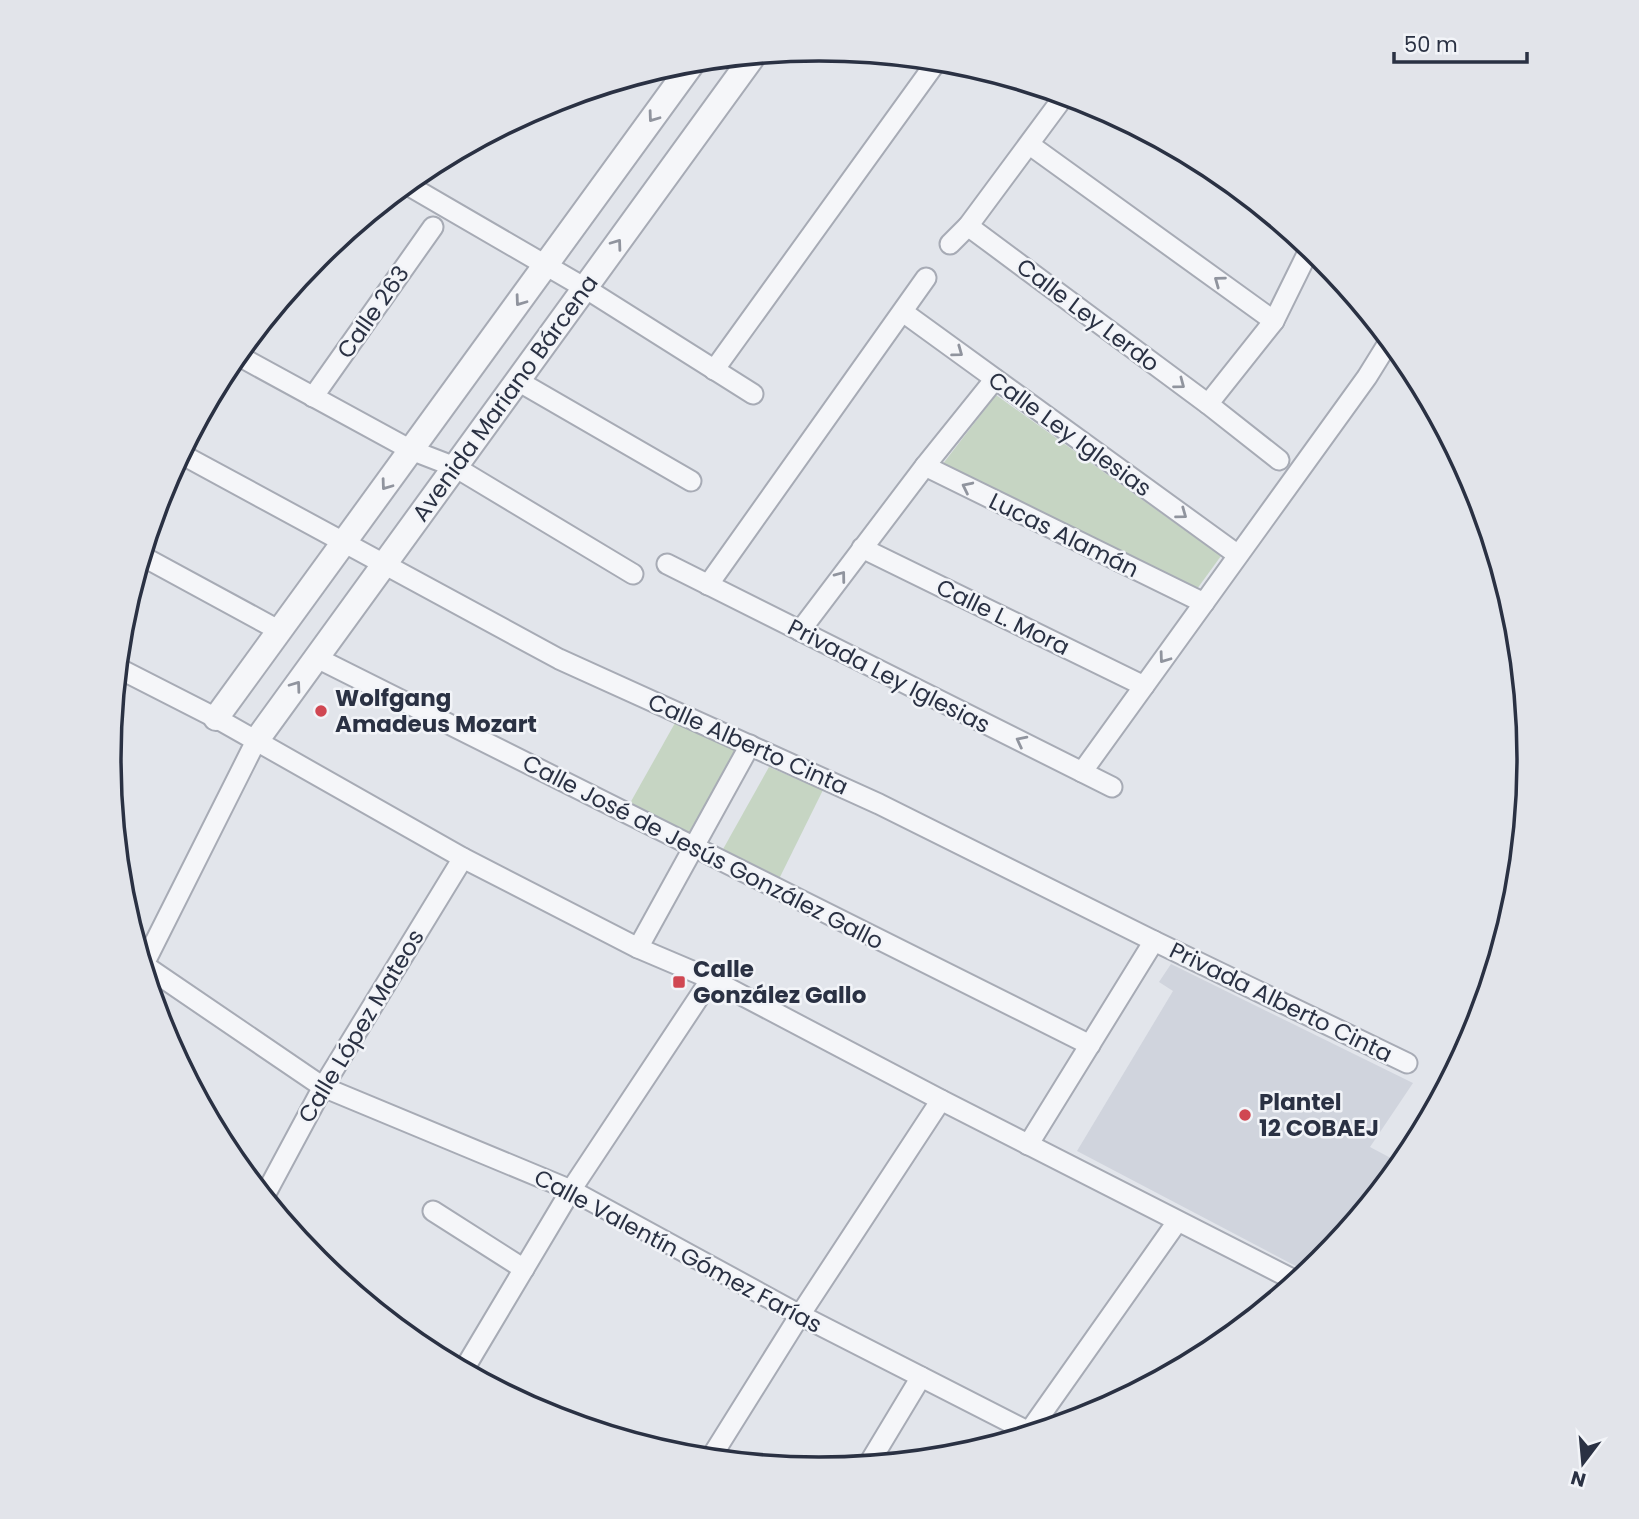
<svg xmlns="http://www.w3.org/2000/svg" width="1639" height="1519" font-family="Poppins,sans-serif">
  <style>
    .built { fill: #d0d4dd }
    .green { fill: #c6d5c3 }
    .lines { fill: none; stroke-linecap: round; stroke-linejoin: round }
    .minor-casing { stroke: #a7abb5; stroke-width: 23 }
    .tertiary-casing { stroke: #a7abb5; stroke-width: 28 }
    .minor { stroke: #f5f6f9; stroke-width: 19 }
    .tertiary { stroke: #f5f6f9; stroke-width: 24 }
    .oneway { stroke: #90949e }
    .poi-dot { fill: #d04752; stroke: #f2f4f8; stroke-width: 2.5 }
    .labels { text-anchor: middle; stroke-width: 5; stroke-linejoin: round; paint-order: stroke }
    .street-label { font-size: 23px; fill: #2a3143; stroke: #f2f4f8 }
    .poi-label { font-size: 23px; font-weight: bold; fill: #2a3143; stroke: #f2f4f8; text-anchor: start }
    .rim { fill: none; stroke: #2a3143; stroke-width: 3.5 }
  </style>
  <rect width="100%" height="100%" fill="#e2e5eb"/>
  <polygon class="built" points="1171,964 1413,1083 1370,1147 1402,1164 1322,1262 1309,1273 1077,1151 1173,991 1159,982"/>
  <g class="green">
    <polygon points="996,395 1221,556 1197,589 942,465"/>
    <polygon points="675,723 736,751 689,835 629,805"/>
    <polygon points="769,767 823,790 779,879 722,851"/>
  </g>
  <g class="lines">
    <g class="minor-casing">
      <g id="minor">
        <polyline points="1030,145 1274,321"/>
        <polyline points="406,184 585,288 753,394"/>
        <polyline points="968,226 1208,404 1279,460"/>
        <polyline points="950,244 968,226 1065,95"/>
        <polyline points="903,312 1238,555"/>
        <polyline points="237,355 411,450 455,467 633,574"/>
        <polyline points="714,370 937,61"/>
        <polyline points="518,381 691,481"/>
        <polyline points="313,397 433,227"/>
        <polyline points="1208,404 1274,321 1310,248"/>
        <polyline points="181,454 559,659 879,804 1154,941 1407,1063"/>
        <polyline points="925,466 1204,603"/>
        <polyline points="862,548 1144,686"/>
        <polyline points="142,556 280,631"/>
        <polyline points="667,564 1112,787"/>
        <polyline points="708,585 926,278"/>
        <polyline points="800,631 925,466 995,379"/>
        <polyline points="317,658 1090,1045"/>
        <polyline points="118,668 216,718 463,858 638,948 711,979 941,1100 1298,1282"/>
        <polyline points="1082,772 1367,377 1390,340"/>
        <polyline points="638,948 750,745"/>
        <polyline points="144,965 323,1087 571,1190 800,1315 1033,1434"/>
        <polyline points="143,966 256,741"/>
        <polyline points="1028,1145 1154,941"/>
        <polyline points="264,1197 323,1087 463,858"/>
        <polyline points="433,1211 524,1269"/>
        <polyline points="463,1371 571,1190 711,979"/>
        <polyline points="1026,1436 1177,1222"/>
        <polyline points="710,1459 800,1315 941,1100"/>
        <polyline points="868,1465 921,1377"/>
      </g>
    </g>
    <g class="tertiary-casing">
      <g id="tertiary">
        <polyline points="216,718 694,61"/>
        <polyline points="256,741 754,55"/>
      </g>
    </g>
    <use href="#minor" class="minor"/>
    <use href="#tertiary" class="tertiary"/>
  </g>
  <defs><path id="oneway-chevron" d="M-2-3.5L2.5 0L-2 3.5" fill="none" stroke-width="1.6" stroke-linecap="round" stroke-linejoin="round" transform="scale(1.75)"/></defs>
  <g class="oneway">
    <use href="#oneway-chevron" transform="translate(653 117) rotate(126)"/>
    <use href="#oneway-chevron" transform="translate(617 244) rotate(-54)"/>
    <use href="#oneway-chevron" transform="translate(1219 281) rotate(-144)"/>
    <use href="#oneway-chevron" transform="translate(520 301) rotate(126)"/>
    <use href="#oneway-chevron" transform="translate(958 352) rotate(36)"/>
    <use href="#oneway-chevron" transform="translate(1180 384) rotate(37)"/>
    <use href="#oneway-chevron" transform="translate(386 485) rotate(126)"/>
    <use href="#oneway-chevron" transform="translate(967 487) rotate(-154)"/>
    <use href="#oneway-chevron" transform="translate(1182 514) rotate(36)"/>
    <use href="#oneway-chevron" transform="translate(841 576) rotate(-53)"/>
    <use href="#oneway-chevron" transform="translate(1164 658) rotate(126)"/>
    <use href="#oneway-chevron" transform="translate(296 686) rotate(-54)"/>
    <use href="#oneway-chevron" transform="translate(1021 741) rotate(-153)"/>
  </g>
  <g class="poi-dot">
    <circle cx="321" cy="711" r="7"/>
    <rect x="672" y="975" width="14" height="14" rx="3.5"/>
    <circle cx="1245" cy="1115" r="7"/>
  </g>
  <g class="labels">
    <g class="street-label">
      <text transform="translate(373 312) rotate(-55)" y="8">Calle 263</text>
      <text transform="translate(1088 315) rotate(37)" y="8">Calle Ley Lerdo</text>
      <text transform="translate(505 398) rotate(-54)" y="8">Avenida Mariano Bárcena</text>
      <text transform="translate(1070 434) rotate(36)" y="8">Calle Ley Iglesias</text>
      <text transform="translate(1064 535) rotate(26)" y="8">Lucas Alamán</text>
      <text transform="translate(1003 617) rotate(26)" y="8">Calle L. Mora</text>
      <text transform="translate(889 676) rotate(27)" y="8">Privada Ley Iglesias</text>
      <text transform="translate(748 744) rotate(24)" y="8">Calle Alberto Cinta</text>
      <text transform="translate(703 852) rotate(27)" y="8">Calle José de Jesús González Gallo</text>
      <text transform="translate(1281 1002) rotate(26)" y="8">Privada Alberto Cinta</text>
      <text transform="translate(361 1026) rotate(-59)" y="8">Calle López Mateos</text>
      <text transform="translate(678 1251) rotate(28)" y="8">Calle Valentín Gómez Farías</text>
    </g>
    <g class="poi-label">
      <text x="335" y="706">Wolfgang<tspan x="335" dy="26">Amadeus Mozart</tspan></text>
      <text x="693" y="977">Calle<tspan x="693" dy="26">González Gallo</tspan></text>
      <text x="1259" y="1110">Plantel<tspan x="1259" dy="26">12 COBAEJ</tspan></text>
    </g>
  </g>
  <path d="M0 0H1639V1519H0ZM121 759a698 698 0 1 1 1396 0a698 698 0 1 1-1396 0Z" fill="#e2e4ea" fill-rule="evenodd"/>
  <path class="rim" d="M121 759a698 698 0 1 1 1396 0a698 698 0 1 1-1396 0Z"/>
  <g transform="translate(1583 1463) rotate(196)" stroke="#f2f4f8" stroke-width="5" paint-order="stroke">
  <path d="M0-5L12 26L0 18L-12 26Z" fill="#2a3143"/>
  <text y="-10" font-size="19" font-weight="bold" text-anchor="middle" fill="#2a3143">N</text>
  </g>
  <path d="M1394 52v10h133v-10" fill="none" stroke="#2a3143" stroke-width="3.5"/>
  <text x="1404" y="52" font-size="21" fill="#2a3143" stroke="#f2f4f8" stroke-width="5" paint-order="stroke">50 m</text>
</svg>
